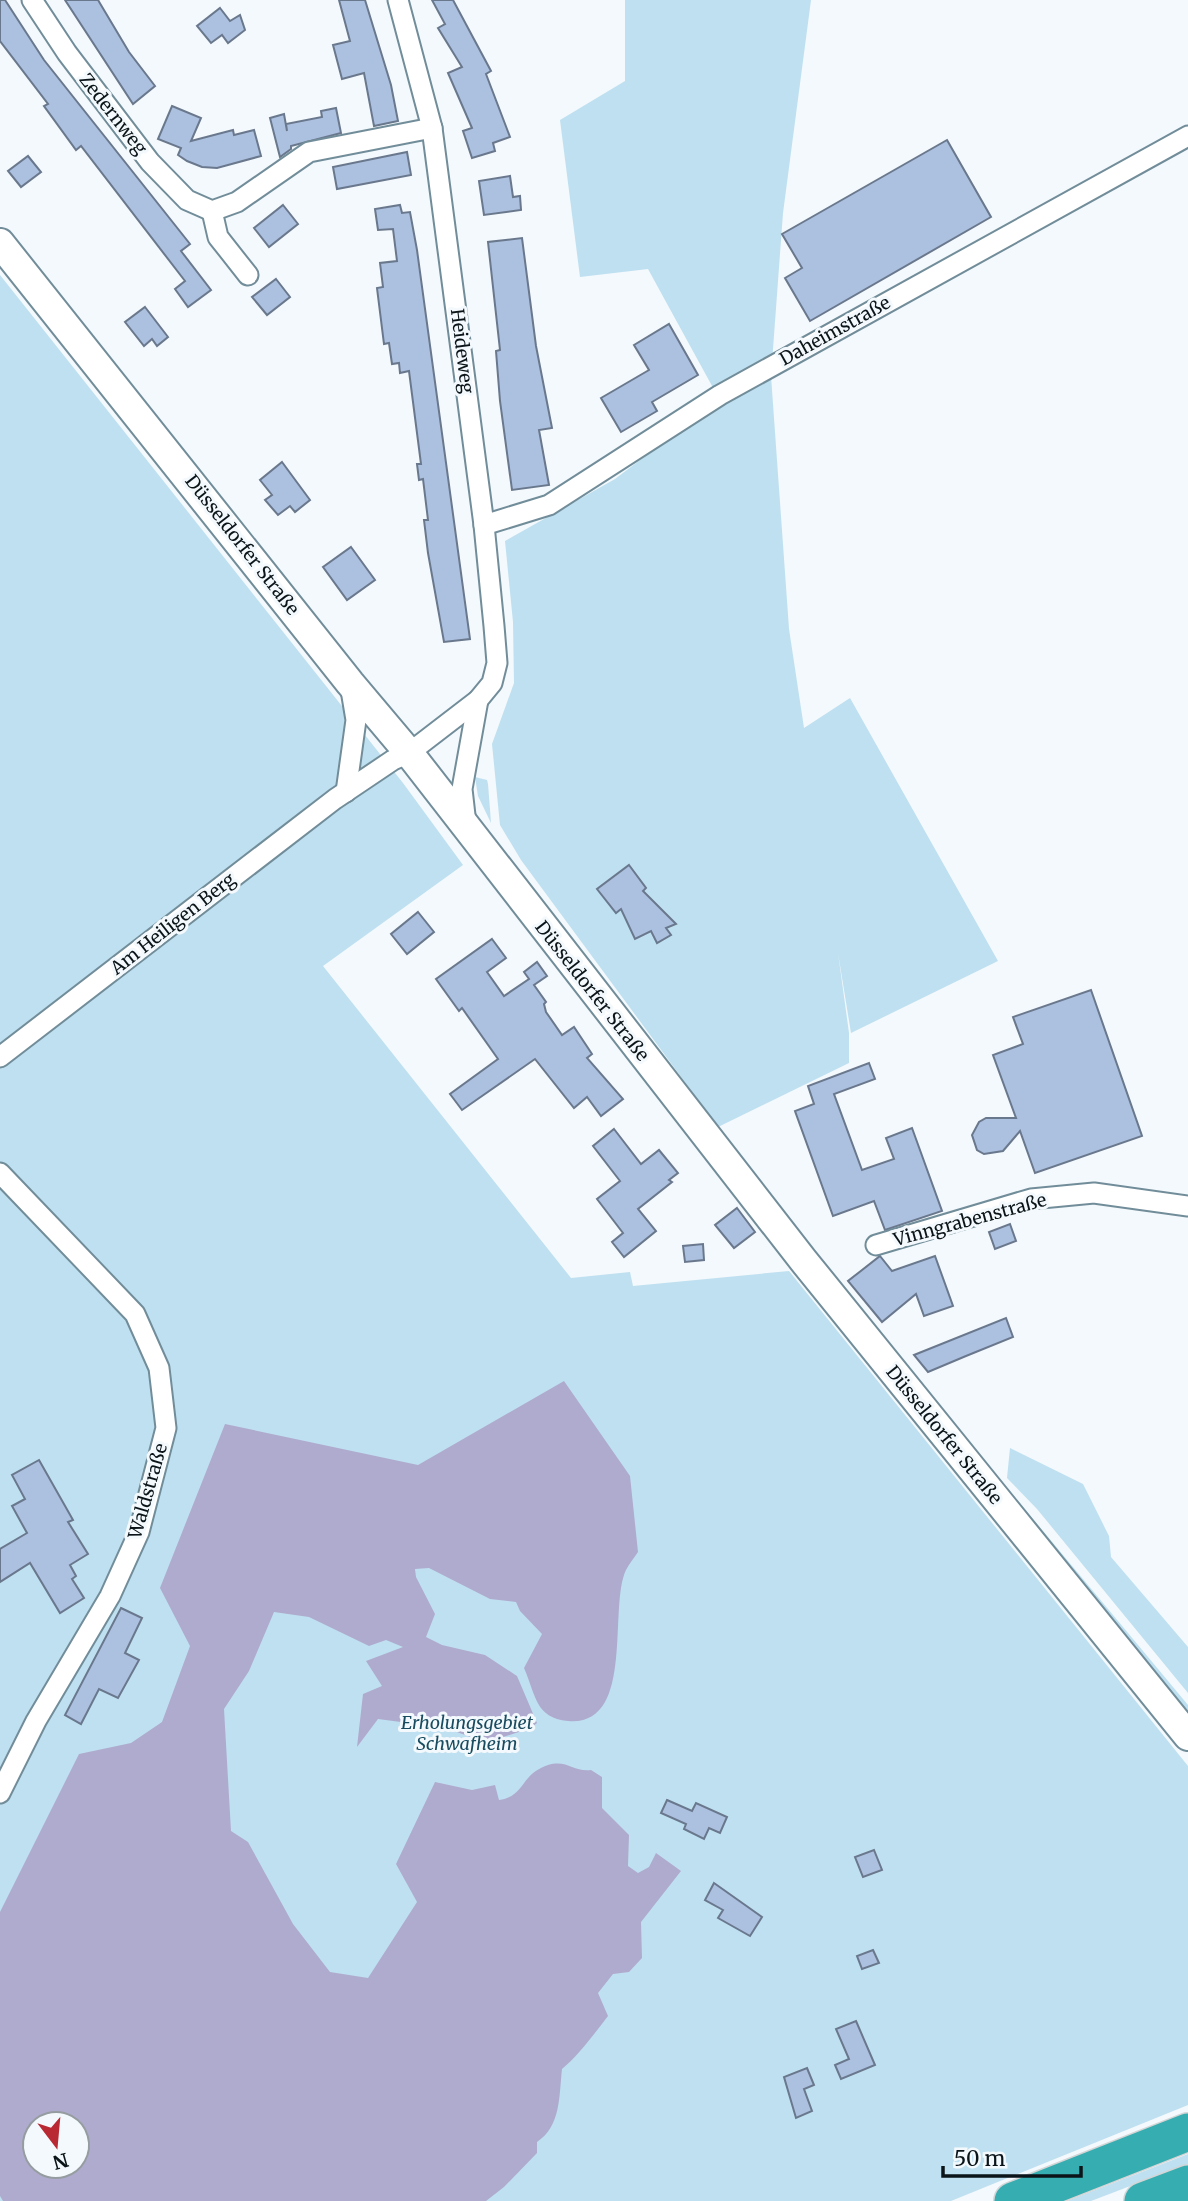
<svg xmlns="http://www.w3.org/2000/svg" width="1188" height="2201" font-family="Merriweather,serif">
  <style>
    .green { fill: #bfe0f0; fill-rule: evenodd }
    .water { fill: #afabce; fill-rule: evenodd }
    .building { fill: #acc0df; stroke: #6a788d; stroke-width: 2 }
    .lines { fill: none; stroke-linecap: round; stroke-linejoin: round }
    .minor-casing { stroke: #728d9a; stroke-width: 23 }
    .secondary-casing { stroke: #728d9a; stroke-width: 32 }
    .motorway-casing { stroke: #d3d5d6; stroke-width: 40 }
    .minor { stroke: #fff; stroke-width: 19 }
    .secondary { stroke: #fff; stroke-width: 28 }
    .motorway { stroke: #36adb0; stroke-width: 37 }
    .labels { text-anchor: middle; stroke-width: 6; stroke-linejoin: round; paint-order: stroke }
    .street-label { font-size: 18px; fill: #0a1419; stroke: #f3f9fc }
    .park-label { font-size: 18px; font-style: italic; fill: #184b5f; stroke: #f3f9fc }
  </style>
  <rect width="100%" height="100%" fill="#f3f9fc"/>
  <g class="green">
    <polygon points="625,0 811,0 783,213 771,376 789,629 804,728 850,698 998,961 851,1033 838,953 849,1033 849,1063 718,1127 521,860 500,825 492,744 514,683 513,622 505,541 615,479 669,438 723,406 648,269 580,277 560,120 625,81"/>
    <path d="M0 275 403 783 463 865 323 966 571 1278 630 1272 633 1286 789 1271 1188 1766V2105L951 2201H0ZM35 2124H77V2166H35Z"/>
    <polygon points="475,777 487,780 488,784 491,823 478,796"/>
    <polygon points="1010,1448 1083,1484 1109,1536 1111,1557 1188,1647 1188,1693 1037,1509 1007,1478"/>
    <polygon points="975,1454 1003,1483 1188,1705 1188,1712"/>
    <polygon points="1188,2154 1188,2164 1091,2201 1067,2201"/>
  </g>
  <path class="water" d="M564 1381 630 1476 638 1552C634 1558 629 1564 626 1570 608 1607 636 1727 568 1721 535 1718 536 1695 524 1668L542 1634 520 1611 516 1602 490 1599 429 1568 415 1569 416 1577 435 1614 426 1637 442 1645 485 1655 517 1676 537 1723 531 1728 497 1739H476L446 1728 378 1719 357 1747 363 1694 382 1686 366 1661 403 1647 386 1640 369 1646 309 1617 274 1612 249 1671 224 1709 231 1831 248 1842 293 1924 330 1972 368 1978 417 1902 396 1864 435 1782 472 1790 495 1785 499 1800C526 1796 519 1775 548 1765 567 1759 573 1772 591 1770L602 1777V1808L629 1835 628 1866 638 1873 649 1867 656 1853 681 1871 641 1922 642 1958 629 1972 613 1974 598 1993 608 2016C594 2034 579 2055 562 2069 559 2096 561 2126 537 2142V2153L504 2187 486 2201H3L0 2196V1912L79 1754 131 1743 162 1722 190 1646 160 1588 225 1424 418 1465ZM35 2124H77V2166H35Z"/>
  <g class="building">
    <polygon points="0,0 5,0 44,60 190,244 181,251 211,290 188,307 175,289 185,281 81,146 76,150 44,106 48,104 0,41"/>
    <polygon points="65,0 98,0 129,52 155,86 133,104"/>
    <polygon points="339,0 365,0 391,85 398,121 374,126 364,73 342,79 333,45 350,41"/>
    <polygon points="432,0 453,0 491,71 486,74 510,137 493,143 495,151 472,158 463,131 472,128 448,73 462,67 438,28 445,24"/>
    <polygon points="220,8 230,21 240,15 245,30 228,43 222,35 211,43 197,26"/>
    <polygon points="172,106 201,118 191,141 233,130 234,135 254,130 261,156 217,168 202,167 187,161 178,155 181,148 158,139"/>
    <polygon points="336,108 341,133 291,146 291,149 280,157 270,118 284,114 287,131 286,124 322,117 321,111"/>
    <polygon points="947,140 991,217 810,321 785,278 802,268 782,234"/>
    <polygon points="407,152 411,175 337,189 333,167"/>
    <polygon points="28,156 41,172 21,187 8,171"/>
    <polygon points="510,176 513,197 520,196 521,210 484,215 479,181"/>
    <polygon points="283,205 298,224 269,247 254,228"/>
    <polygon points="400,205 402,213 410,212 417,250 470,639 444,642 428,553 424,520 428,520 423,479 419,480 417,464 421,464 409,371 400,373 399,363 392,364 389,343 384,344 377,288 383,287 380,263 397,261 393,229 378,230 375,209"/>
    <polygon points="522,238 536,346 552,428 539,430 549,485 512,490 500,401 496,351 500,350 488,242"/>
    <polygon points="276,279 290,297 267,315 252,297"/>
    <polygon points="145,307 168,337 157,346 152,339 144,346 125,322"/>
    <polygon points="669,324 698,375 652,402 657,411 621,432 601,398 649,370 634,345"/>
    <polygon points="282,462 310,500 295,512 290,506 278,515 265,500 272,495 260,480"/>
    <polygon points="351,547 375,580 347,600 323,567"/>
    <polygon points="629,865 646,888 643,891 676,924 666,928 671,935 657,943 651,931 635,939 621,909 616,913 597,889"/>
    <polygon points="418,912 434,932 407,954 391,934"/>
    <polygon points="492,939 506,958 487,972 504,996 529,979 524,972 537,962 547,976 534,985 546,1002 544,1004 546,1012 562,1035 574,1027 592,1054 587,1058 623,1099 601,1116 587,1097 574,1108 535,1059 462,1110 450,1094 498,1059 462,1008 459,1011 436,979"/>
    <polygon points="1091,990 1142,1136 1035,1173 1020,1131 1003,1151 984,1154 977,1150 972,1135 979,1122 986,1118 1016,1118 993,1055 1023,1044 1013,1017"/>
    <polygon points="869,1063 875,1079 834,1094 862,1170 894,1159 886,1138 912,1128 942,1211 885,1230 874,1201 833,1216 795,1111 814,1104 808,1086"/>
    <polygon points="614,1129 641,1164 659,1150 678,1173 669,1180 672,1182 638,1209 656,1231 624,1257 612,1242 623,1233 597,1199 620,1181 593,1146"/>
    <polygon points="737,1208 755,1232 734,1248 715,1225"/>
    <polygon points="1010,1224 1016,1241 995,1249 989,1232"/>
    <polygon points="703,1244 704,1260 685,1262 683,1246"/>
    <polygon points="880,1256 892,1271 935,1256 953,1306 924,1316 916,1294 882,1322 848,1281"/>
    <polygon points="1006,1318 1013,1337 966,1356 928,1372 914,1355"/>
    <polygon points="39,1460 73,1520 68,1522 88,1554 70,1565 76,1576 72,1579 84,1598 60,1613 30,1563 0,1582 0,1549 27,1533 12,1506 25,1499 12,1475"/>
    <polygon points="121,1608 142,1618 125,1653 139,1660 118,1698 99,1689 81,1724 65,1715"/>
    <polygon points="667,1800 692,1811 696,1803 727,1817 720,1833 709,1828 704,1839 684,1829 686,1824 661,1813"/>
    <polygon points="874,1850 882,1870 863,1877 855,1857"/>
    <polygon points="714,1883 762,1917 750,1936 718,1918 723,1910 705,1900"/>
    <polygon points="873,1950 879,1963 862,1969 857,1956"/>
    <polygon points="856,2021 875,2065 841,2079 835,2065 849,2059 836,2029"/>
    <polygon points="807,2068 814,2085 804,2089 812,2111 796,2118 784,2077"/>
  </g>
  <g class="lines">
    <g class="minor-casing">
      <g id="minor">
        <polyline points="32,0 67,53 150,162 187,200 212,211 237,202 309,152 432,128"/>
        <polyline points="212,211 218,237 248,275"/>
        <polyline points="484,525 549,505 720,395 1188,136"/>
        <polyline points="346,792 356,720 350,684"/>
        <polyline points="466,824 462,789 478,700"/>
        <polyline points="0,1057 335,799 393,760 409,753 478,700 492,683 497,663 494,626 484,525 432,128 398,0"/>
        <polyline points="0,1173 135,1314 159,1368 166,1428 139,1532 110,1596 36,1721 0,1793"/>
        <polyline points="876,1245 1031,1199 1094,1193 1188,1206"/>
      </g>
    </g>
    <g class="secondary-casing">
      <polyline id="secondary" points="0,243 350,683 409,753 803,1260 1188,1736"/>
    </g>
    <g class="motorway-casing">
      <g id="motorway">
        <polyline points="1013,2201 1188,2132"/>
        <polyline points="1143,2201 1188,2184"/>
      </g>
    </g>
    <use href="#minor" class="minor"/>
    <use href="#secondary" class="secondary"/>
    <use href="#motorway" class="motorway"/>
  </g>
  <g class="labels">
    <g class="street-label">
      <text transform="translate(113 114) rotate(52)" y="6">Zedernweg</text>
      <text transform="translate(835 331) rotate(-29)" y="6">Daheimstraße</text>
      <text transform="translate(462 351) rotate(83)" y="6">Heideweg</text>
      <text transform="translate(242 545) rotate(52)" y="6">Düsseldorfer Straße</text>
      <text transform="translate(173 924) rotate(-38)" y="6">Am Heiligen Berg</text>
      <text transform="translate(592 991) rotate(52)" y="6">Düsseldorfer Straße</text>
      <text transform="translate(970 1220) rotate(-15)" y="6">Vinngrabenstraße</text>
      <text transform="translate(944 1435) rotate(51)" y="6">Düsseldorfer Straße</text>
      <text transform="translate(148 1491) rotate(-74)" y="6">Waldstraße</text>
    </g>
    <g class="park-label">
      <text x="467" y="1729">Erholungsgebiet<tspan x="467" dy="21">Schwafheim</tspan></text>
    </g>
  </g>
  <g transform="translate(56 2145) rotate(164)"><circle r="33" fill="#f3f9fc" stroke="#969da1" stroke-width="2"/>
  <path d="M0-5L12 26L0 18L-12 26Z" fill="#b92934"/>
  <text y="-10" font-size="19" font-weight="bold" text-anchor="middle" fill="#0a1419">N</text>
  </g>
  <path d="M943 2166v10h138v-10" fill="none" stroke="#0a1419" stroke-width="3.5"/>
  <text x="954" y="2166" font-size="21" fill="#0a1419" stroke="#f3f9fc" stroke-width="5" paint-order="stroke">50 m</text>
</svg>
